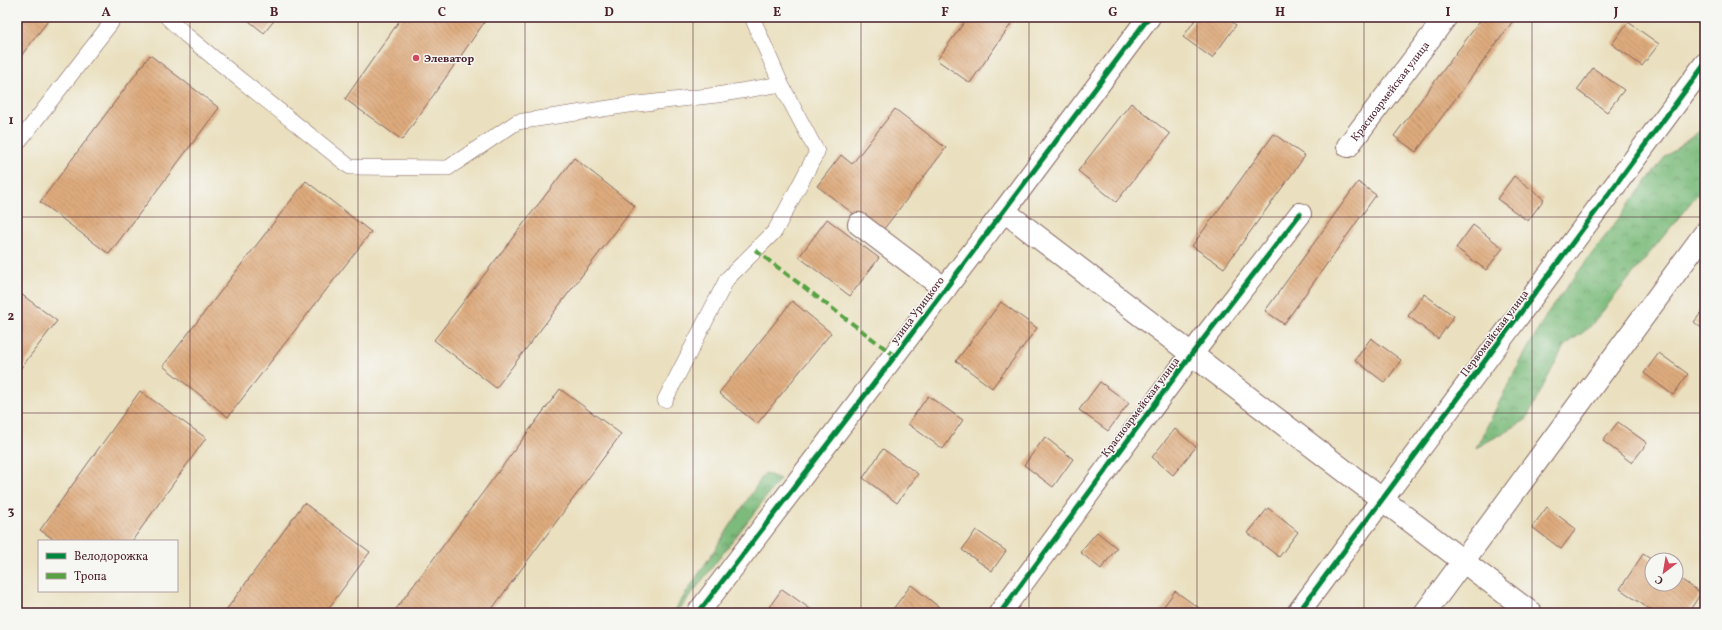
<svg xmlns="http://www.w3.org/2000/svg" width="1722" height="630" font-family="Vollkorn,serif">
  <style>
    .forest { fill: url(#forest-crowns); stroke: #636d53 }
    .building { fill: url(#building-back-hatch) }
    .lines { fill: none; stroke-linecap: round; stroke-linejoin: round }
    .service-casing { stroke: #82635f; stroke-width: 16 }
    .minor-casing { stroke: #82635f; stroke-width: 24 }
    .tertiary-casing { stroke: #82635f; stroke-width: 24 }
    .service { stroke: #fff; stroke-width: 15 }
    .minor { stroke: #fff; stroke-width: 22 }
    .tertiary { stroke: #fff; stroke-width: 22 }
    .quiet { stroke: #56a243; stroke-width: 4; stroke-dasharray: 8 4; stroke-linecap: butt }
    .cycleway-casing { stroke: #f6f6f2; stroke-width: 8 }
    .cycleway { stroke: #00873e; stroke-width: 5 }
    .grid { fill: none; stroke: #4a1f2b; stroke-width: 1; stroke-opacity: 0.55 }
    .poi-dot { fill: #d1495b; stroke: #f6f6f2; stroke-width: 1.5 }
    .labels { text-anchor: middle; stroke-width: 3; stroke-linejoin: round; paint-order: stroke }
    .poi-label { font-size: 11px; font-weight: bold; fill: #4a1f2b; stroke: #f6f6f2; text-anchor: start }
    .street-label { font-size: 11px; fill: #4a1f2b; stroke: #f6f6f2 }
    .neatline { fill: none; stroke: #4a1f2b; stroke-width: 1.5 }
    .grid-label { font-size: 13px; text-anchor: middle; font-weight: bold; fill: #4a1f2b }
  </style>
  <defs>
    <pattern id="forest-crowns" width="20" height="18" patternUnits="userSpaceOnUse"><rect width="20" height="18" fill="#7cbb7b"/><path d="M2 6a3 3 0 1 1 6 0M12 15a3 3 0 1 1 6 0" fill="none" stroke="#689765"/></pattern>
    <pattern id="building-back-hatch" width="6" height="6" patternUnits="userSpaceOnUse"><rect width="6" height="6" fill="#deab7e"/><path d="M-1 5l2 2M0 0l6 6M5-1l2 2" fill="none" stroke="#b68b67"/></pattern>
  </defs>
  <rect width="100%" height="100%" fill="#f6f6f2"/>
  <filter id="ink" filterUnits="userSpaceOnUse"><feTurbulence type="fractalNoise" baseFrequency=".025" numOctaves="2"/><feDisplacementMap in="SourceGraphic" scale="8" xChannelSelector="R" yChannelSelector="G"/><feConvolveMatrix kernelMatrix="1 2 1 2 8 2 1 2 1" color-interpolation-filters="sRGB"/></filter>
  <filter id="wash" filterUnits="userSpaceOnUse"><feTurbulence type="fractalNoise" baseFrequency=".012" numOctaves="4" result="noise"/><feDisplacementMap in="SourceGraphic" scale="16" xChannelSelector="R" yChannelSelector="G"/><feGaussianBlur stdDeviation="0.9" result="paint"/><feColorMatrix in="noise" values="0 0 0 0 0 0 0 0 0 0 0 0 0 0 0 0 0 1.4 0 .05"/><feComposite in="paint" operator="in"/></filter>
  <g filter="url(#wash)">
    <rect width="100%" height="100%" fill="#eae0bf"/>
    <g class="forest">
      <polygon points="1705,127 1705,185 1589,328 1564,346 1526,420 1476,448 1512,377 1548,312 1665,157"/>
      <polygon points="765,473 780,479 677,613 673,613"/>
    </g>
    <g id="blocks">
      <g class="building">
        <polygon points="17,17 51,17 17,61"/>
        <polygon points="244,17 277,17 264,33"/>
        <polygon points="402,17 488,17 402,140 345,99"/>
        <polygon points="968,17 1016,17 970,83 937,60"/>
        <polygon points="1197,17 1225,17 1236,25 1212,58 1183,37"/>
        <polygon points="1483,17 1516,17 1416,152 1394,136"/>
        <polygon points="1628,22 1659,44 1642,66 1612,44"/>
        <polygon points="150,55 219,108 109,254 40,202"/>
        <polygon points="1593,68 1624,90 1607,112 1577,90"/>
        <polygon points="1131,103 1170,134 1116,202 1078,171"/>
        <polygon points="895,109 946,148 880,234 817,186 841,155 852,164"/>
        <polygon points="1274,134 1305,156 1224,268 1192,246"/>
        <polygon points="574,158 635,206 496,388 434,340"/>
        <polygon points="1514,176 1544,199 1528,221 1497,199"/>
        <polygon points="306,181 371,232 228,417 163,366"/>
        <polygon points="1358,182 1376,195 1284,324 1265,311"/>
        <polygon points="827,219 879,258 850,296 799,257"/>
        <polygon points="1473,225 1503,248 1486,270 1456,248"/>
        <polygon points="17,291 57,321 17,373"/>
        <polygon points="1424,294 1454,316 1438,339 1408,316"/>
        <polygon points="792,301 831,333 757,424 719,393"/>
        <polygon points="1001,302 1037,328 992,388 956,361"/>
        <polygon points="1705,308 1705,331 1694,322"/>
        <polygon points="1371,338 1401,360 1385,383 1355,360"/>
        <polygon points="1659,353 1688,374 1673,395 1644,373"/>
        <polygon points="1100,382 1129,403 1108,431 1079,410"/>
        <polygon points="560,389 621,434 489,613 393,613"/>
        <polygon points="140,391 206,438 132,541 56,541 40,530"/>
        <polygon points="928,396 963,420 943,449 908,424"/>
        <polygon points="1618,422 1647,443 1632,463 1603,441"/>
        <polygon points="1175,429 1196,447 1173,475 1152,457"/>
        <polygon points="1045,437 1073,459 1053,487 1024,465"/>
        <polygon points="883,449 918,474 897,503 863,478"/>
        <polygon points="304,503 370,552 325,613 224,613"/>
        <polygon points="1547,507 1576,529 1561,549 1532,527"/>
        <polygon points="1268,508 1298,532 1279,557 1248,533"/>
        <polygon points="976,530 1006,551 992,571 962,550"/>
        <polygon points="1097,532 1117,548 1101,569 1080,552"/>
        <polygon points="1643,554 1652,560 1652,584 1676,584 1676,576 1701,593 1688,613 1655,613 1620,589"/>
        <polygon points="911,585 939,607 935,613 890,613"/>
        <polygon points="782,589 816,613 765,613"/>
        <polygon points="1175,591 1206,613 1159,613"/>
      </g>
    </g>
  </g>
  <g filter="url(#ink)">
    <use href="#blocks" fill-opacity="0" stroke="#82635f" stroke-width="1"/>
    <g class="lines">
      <g class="service-casing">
        <g id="service">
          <polyline points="167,17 186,35 237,77 350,167 448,168 517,122 629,105 717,95 781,84"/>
          <polyline points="17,144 111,23 111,17"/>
          <polyline points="665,400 727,279 775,231 817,152 781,84 752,17"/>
        </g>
      </g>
      <g class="minor-casing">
        <g id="minor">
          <path id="s1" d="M1348 146 1446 17"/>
          <polyline points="1004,211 1149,17"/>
          <polyline points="859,224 945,289"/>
          <polyline points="1000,613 1191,355 1300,214"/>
          <polyline points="1298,613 1705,64"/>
          <polyline points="1425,613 1705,233"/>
        </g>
      </g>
      <g class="tertiary-casing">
        <polyline id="tertiary" points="698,613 1004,211 1531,613"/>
      </g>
      <use href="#service" class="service"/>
      <use href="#minor" class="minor"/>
      <use href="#tertiary" class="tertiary"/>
      <polyline class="quiet" points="755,250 895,356"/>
      <g class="cycleway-casing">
        <g id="cycleway">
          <polyline points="698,613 895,356 1149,17"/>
          <polyline points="1000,613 1191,355 1300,214"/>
          <polyline points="1298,613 1705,64"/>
        </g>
      </g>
      <use href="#cycleway" class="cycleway"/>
    </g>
  </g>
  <path class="grid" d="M190 17V613M358 17V613M525 17V613M693 17V613M861 17V613M1029 17V613M1197 17V613M1364 17V613M1532 17V613M17 217H1705M17 413H1705"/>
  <circle class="poi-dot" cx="416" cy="58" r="4"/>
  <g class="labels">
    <g class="poi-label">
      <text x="424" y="62">Элеватор</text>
    </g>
    <g class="street-label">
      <text dy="4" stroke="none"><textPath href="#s1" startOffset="69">Красноармейская улица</textPath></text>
      <text transform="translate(917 310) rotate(-53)" y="4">улица Урицкого</text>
      <text transform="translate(1494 333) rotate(-53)" y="4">Первомайская улица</text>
      <text transform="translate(1140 407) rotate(-53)" y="4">Красноармейская улица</text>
    </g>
  </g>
  <rect width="1722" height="630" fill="none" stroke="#f6f6f2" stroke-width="44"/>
  <rect x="38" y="540" width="140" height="52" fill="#f6f6f2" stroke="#b1a0a2"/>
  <rect x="46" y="553" width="20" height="6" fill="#00873e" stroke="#b1a0a2"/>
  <text x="74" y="560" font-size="12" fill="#4a1f2b">Велодорожка</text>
  <rect x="46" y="573" width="20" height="6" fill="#56a243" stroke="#b1a0a2"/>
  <text x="74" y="580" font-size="12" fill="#4a1f2b">Тропа</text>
  <g transform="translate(1664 572) rotate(211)"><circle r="19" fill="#f6f6f2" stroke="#b1a0a2"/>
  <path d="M0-3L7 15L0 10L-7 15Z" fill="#d1495b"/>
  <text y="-6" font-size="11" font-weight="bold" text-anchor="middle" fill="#4a1f2b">С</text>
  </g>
  <rect x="22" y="22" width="1678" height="586" class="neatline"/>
  <g class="grid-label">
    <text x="106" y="16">A</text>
    <text x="274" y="16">B</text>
    <text x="442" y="16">C</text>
    <text x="609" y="16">D</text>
    <text x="777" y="16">E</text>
    <text x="945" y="16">F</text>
    <text x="1113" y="16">G</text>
    <text x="1280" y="16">H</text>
    <text x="1448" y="16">I</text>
    <text x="1616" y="16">J</text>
    <text x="11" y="124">1</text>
    <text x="11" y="320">2</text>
    <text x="11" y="515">3</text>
  </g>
</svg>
